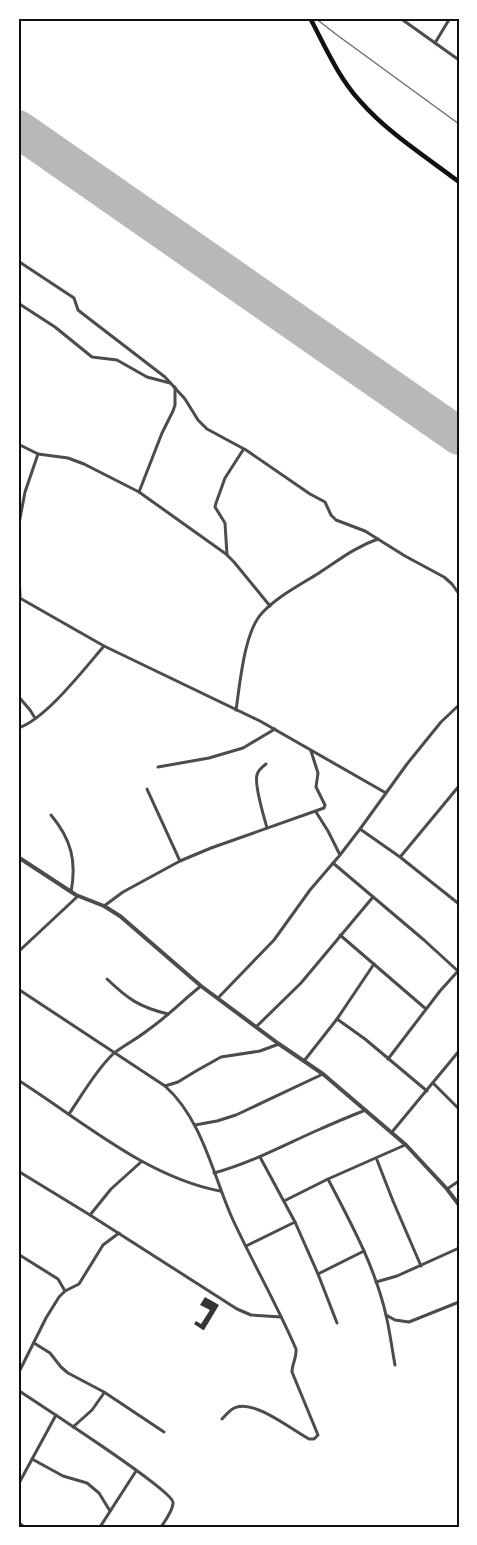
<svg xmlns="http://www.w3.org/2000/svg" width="477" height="1545" font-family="Arial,sans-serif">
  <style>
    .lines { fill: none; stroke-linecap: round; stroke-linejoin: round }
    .runway { stroke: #b8b8b8; stroke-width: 38 }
    .building { fill: #353535 }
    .minor { stroke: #4c4c4c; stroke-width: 3 }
    .tertiary { stroke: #4c4c4c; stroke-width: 4 }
    .primary { stroke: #111; stroke-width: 4.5 }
    .rail { stroke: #707070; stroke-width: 1.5 }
    .neatline { fill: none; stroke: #111; stroke-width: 2 }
  </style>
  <rect width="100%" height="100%" fill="#fff"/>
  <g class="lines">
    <polyline class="runway" points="18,129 459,436"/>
  </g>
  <polygon class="building" points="205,1297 219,1305 204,1330 203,1330 194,1324 196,1321 201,1324 210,1310 200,1305"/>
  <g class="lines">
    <g class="minor">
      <polyline points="400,18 459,60"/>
      <polyline points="435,43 450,18"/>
      <polyline points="18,261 74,298 78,310 83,314 165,377 185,399 198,420 207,429 246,450 310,494 325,502 331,515 336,520 365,531 405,556 444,577 452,584 459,594"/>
      <polyline points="18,303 55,327 92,357 117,360 147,377 170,383"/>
      <polyline points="18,444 38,454 68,458 84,464 139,492 226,554 234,562 270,606"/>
      <polyline points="139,492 162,433 173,411 175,405 175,387"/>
      <polyline points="18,529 25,492 38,454"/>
      <polyline points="18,545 20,597"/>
      <polyline points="227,555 225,523 215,507 216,503 225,478 243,450"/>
      <polyline points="18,597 104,646 260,721 386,793"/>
      <polyline points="18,696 30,710 35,718"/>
      <path d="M236 710C240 684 244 632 262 613 278 596 300 585 319 573 339 560 355 547 378 539"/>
      <path d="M18 728C45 720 85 668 104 646"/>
      <path d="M266 764C262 767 258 770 257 775 254 785 264 817 267 828"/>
      <polyline points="158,767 209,758 243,748 275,729"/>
      <polyline points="147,789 180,861"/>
      <polyline points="316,812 328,831 340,855"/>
      <path d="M51 815C71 839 77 861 71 892"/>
      <polyline points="360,829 400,857 459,904"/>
      <polyline points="401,856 459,786"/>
      <polyline points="333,863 424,940 459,972"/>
      <polyline points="104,906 123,892 180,861 211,848 324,808 325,805 316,787 318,773 311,751"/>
      <polyline points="340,935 426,1009"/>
      <polyline points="18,952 78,896"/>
      <path d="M107 979C128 999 139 1007 168 1014"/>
      <path d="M18 989 165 1086C203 1120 213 1176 233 1220 253 1263 277 1305 296 1349 297 1357 292 1364 292 1372L318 1435 314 1439H309C292 1430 256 1401 237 1407 231 1408 227 1414 222 1419"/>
      <polyline points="218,998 274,940 310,890 340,855 360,829 407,764 441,722 459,705"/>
      <polyline points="337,1019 365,1039 427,1091"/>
      <polyline points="257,1026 301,983 373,897"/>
      <polyline points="388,1059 440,991 458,971"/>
      <polyline points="304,1061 337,1019 374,964"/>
      <path d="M18 1080C81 1120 146 1177 220 1191"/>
      <polyline points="433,1083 459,1109"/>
      <polyline points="165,1086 178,1082 196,1071 221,1057 260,1051 279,1044"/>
      <path d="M69 1114C82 1095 96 1070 113 1054 124 1045 137 1039 148 1030 167 1017 183 1000 201 986"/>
      <polyline points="195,1125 217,1121 236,1115 323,1074"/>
      <polyline points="392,1132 459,1051"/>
      <polyline points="260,1157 295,1222 318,1274 337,1323"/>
      <polyline points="377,1160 393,1201 421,1266"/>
      <polyline points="18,1171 90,1215 237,1309 251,1315 281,1317"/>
      <path d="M214 1173C251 1163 284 1145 318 1130 334 1123 350 1116 366 1110"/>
      <path d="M328 1179C351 1223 375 1267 386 1315 390 1332 392 1349 395 1365"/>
      <polyline points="447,1189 459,1181"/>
      <polyline points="284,1201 328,1179 405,1145"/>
      <polyline points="90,1215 111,1189 141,1162"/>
      <polyline points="246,1246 295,1222"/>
      <polyline points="18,1254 58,1279 65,1291"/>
      <polyline points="318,1274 364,1251"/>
      <polyline points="376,1282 397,1276 459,1248"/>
      <polyline points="386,1315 395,1320 409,1322 459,1302"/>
      <polyline points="34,1343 50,1353 61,1367 68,1373 104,1392 164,1432"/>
      <polyline points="18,1374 46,1318 59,1297 65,1291 79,1284 103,1245 119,1233"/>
      <path d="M18 1390C38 1404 170 1488 173 1502 174 1509 165 1521 161 1527"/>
      <polyline points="73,1427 92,1410 104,1393"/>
      <polyline points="32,1459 63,1476 87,1483 99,1493 110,1511"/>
      <polyline points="18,1485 56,1415"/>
      <polyline points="18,1522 24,1527"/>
      <polyline points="100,1527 136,1471"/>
    </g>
    <polyline class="tertiary" points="18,857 76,895 104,906 120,916 201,986 279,1044 323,1074 406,1145 447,1189 459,1205"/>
    <path class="primary" d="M310 18C325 46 338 77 360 101 388 133 425 156 459 182"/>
    <polyline class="rail" points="315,18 337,35 459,124"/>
  </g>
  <rect width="477" height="1545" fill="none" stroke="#ffffff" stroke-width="39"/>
  <rect x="20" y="20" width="438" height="1506" class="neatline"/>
</svg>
